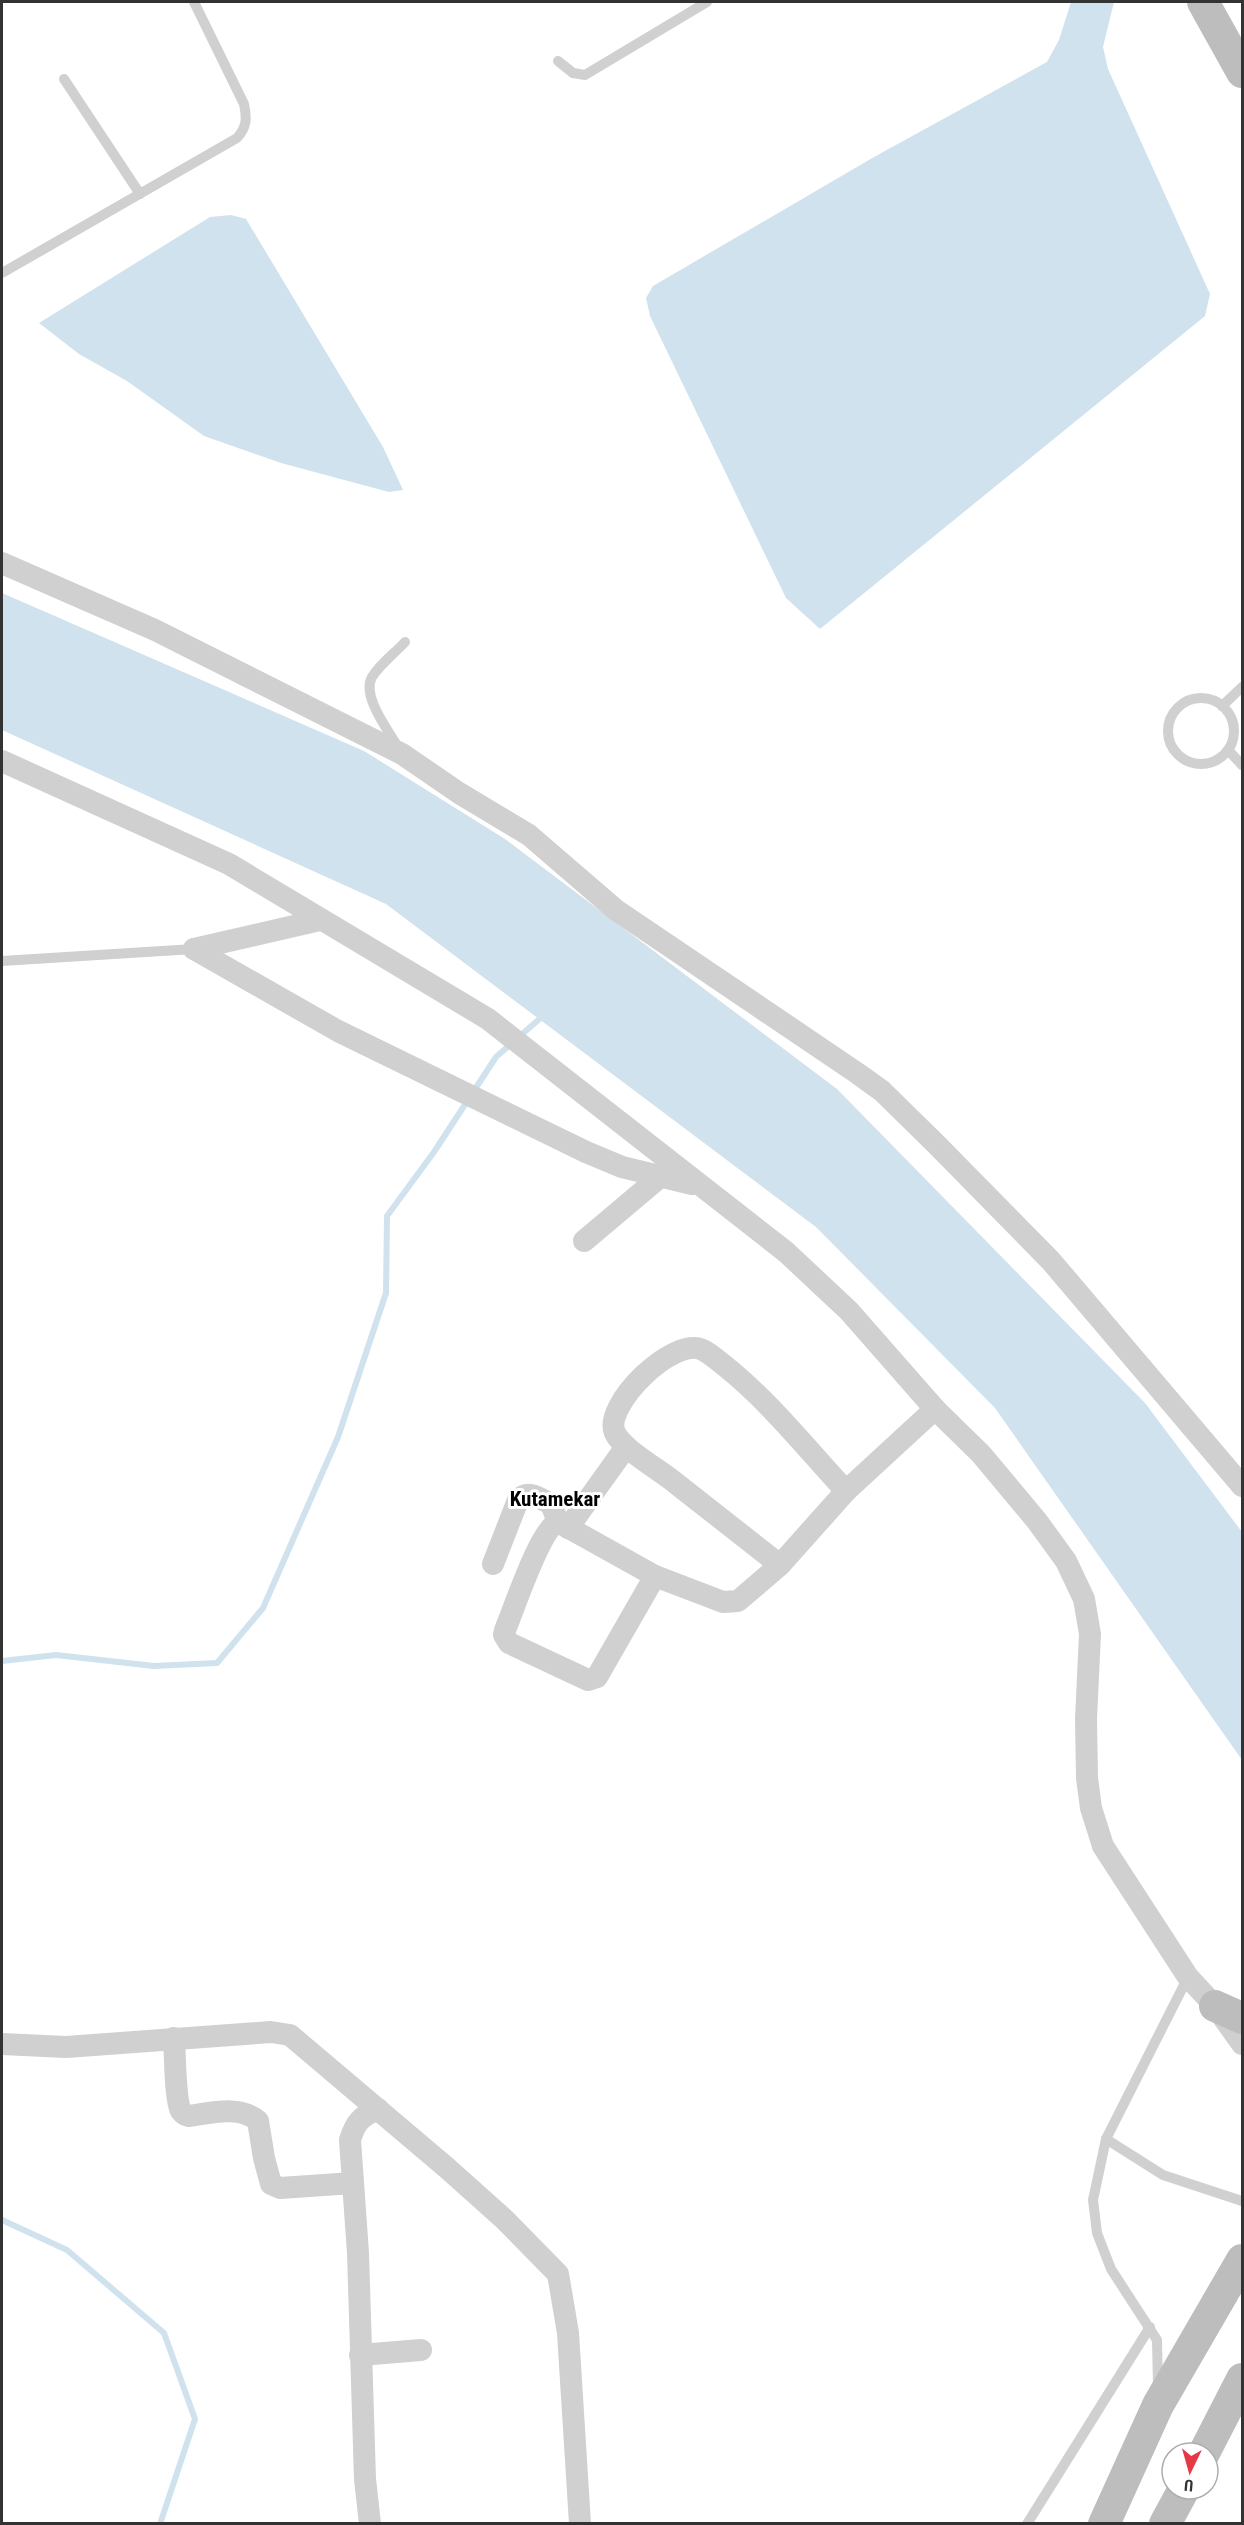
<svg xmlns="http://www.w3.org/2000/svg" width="1244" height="2525" font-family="'Roboto Condensed',sans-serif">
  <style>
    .water { fill: #cfe2ee }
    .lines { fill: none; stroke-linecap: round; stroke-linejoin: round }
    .stream { stroke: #cfe2ee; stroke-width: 6 }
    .lane { stroke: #d0d0d0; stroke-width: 10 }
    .street { stroke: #d0d0d0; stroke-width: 22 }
    .secondary { stroke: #bdbdbd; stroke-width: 32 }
    .labels { text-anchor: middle; stroke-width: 6; stroke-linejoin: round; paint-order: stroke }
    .quarter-label { font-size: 21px; font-weight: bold; fill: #000; stroke: #fff }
  </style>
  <rect width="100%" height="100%" fill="#fff"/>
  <g class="water">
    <polygon points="1071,2 1114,2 1103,47 1108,69 1210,294 1205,316 820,629 786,598 650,316 646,298 653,286 874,157 1047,62 1059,40"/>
    <polygon points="231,215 246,219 383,447 403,490 389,492 281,463 204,436 127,381 79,354 39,323 210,217"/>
    <polygon points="2,593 364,751 505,839 837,1089 1145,1403 1242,1532 1242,1760 995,1408 816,1227 386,904 2,730"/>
  </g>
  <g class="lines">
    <g class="stream">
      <polyline points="2,1661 56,1655 154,1666 217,1663 263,1608 338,1437 386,1293 387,1216 434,1152 496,1057 544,1015"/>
      <polyline points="2,2220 67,2250 164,2333 195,2419 160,2524"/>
    </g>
    <g class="lane">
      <polyline points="558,61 573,73 585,75 707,2"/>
      <polyline points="64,79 140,194"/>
      <path d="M2 273 237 138C247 127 247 118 244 104L194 2"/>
      <circle cx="1201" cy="731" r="33"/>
      <polyline points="1222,706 1242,687"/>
      <path d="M399 749C389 731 361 696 372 677 380 664 395 653 405 642"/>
      <polyline points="1228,750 1242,765"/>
      <polyline points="2,961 194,949"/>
      <polyline points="1106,2139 1163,2175 1242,2201"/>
      <polyline points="1158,2386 1157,2340 1111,2269 1097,2233 1093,2200 1106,2139 1188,1977"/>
      <polyline points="1027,2524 1150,2327"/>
    </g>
    <g class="street">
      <polyline points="2,563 155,630 402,754 459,793 529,835 616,910 857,1073 882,1091 936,1144 1051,1261 1242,1486"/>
      <polyline points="2,761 229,864 488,1019 786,1252 849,1311 935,1409 981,1454 1037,1521 1066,1561 1084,1599 1090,1634 1086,1719 1087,1778 1091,1808 1103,1846 1188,1977 1215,2006 1242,2044"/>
      <polyline points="194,949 338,1031 586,1152 622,1167 692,1184"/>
      <polyline points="194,949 320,920"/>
      <polyline points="584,1241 661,1176"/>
      <path d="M558 1522C540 1529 514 1609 505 1630L504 1635 509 1643 588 1680 597 1677 655 1576"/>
      <polyline points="568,1528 626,1447"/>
      <path d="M493 1564 518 1500C528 1489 539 1498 551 1504L558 1522 655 1576 723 1602 738 1601 780 1565 846 1491 935 1409"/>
      <path d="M780 1565 678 1485C661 1470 624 1451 615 1433 602 1406 674 1335 703 1350 711 1354 718 1361 725 1366 770 1402 807 1449 846 1491"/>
      <path d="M174 2038C175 2053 175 2100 181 2111 184 2115 185 2115 189 2116 211 2113 240 2105 258 2121L264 2158 271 2184 280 2188 353 2183"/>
      <polyline points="2,2044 66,2047 271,2032 290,2035 447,2168 504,2219 558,2274 568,2333 580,2524"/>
      <polyline points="360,2355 421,2350"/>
      <path d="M370 2524 365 2479 358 2253 350 2140C355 2123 361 2116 378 2109"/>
    </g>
    <g class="secondary">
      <polyline points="1203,2 1242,72"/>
      <polyline points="1215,2006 1242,2018"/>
      <polyline points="1204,2453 1242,2379"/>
      <polyline points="1104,2524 1158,2405 1242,2260"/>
      <polyline points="1165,2524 1184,2489"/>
    </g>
  </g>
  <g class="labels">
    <g class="quarter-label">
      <text x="555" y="1506">Kutamekar</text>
    </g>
  </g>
  <rect width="1244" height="2525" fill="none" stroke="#333333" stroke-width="6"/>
  <g transform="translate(1190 2471) rotate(185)"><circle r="28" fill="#ffffff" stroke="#adadad" stroke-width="1.5"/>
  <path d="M0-4.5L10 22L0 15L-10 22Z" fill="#e63946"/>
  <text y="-9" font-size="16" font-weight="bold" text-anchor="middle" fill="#333333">U</text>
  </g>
</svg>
